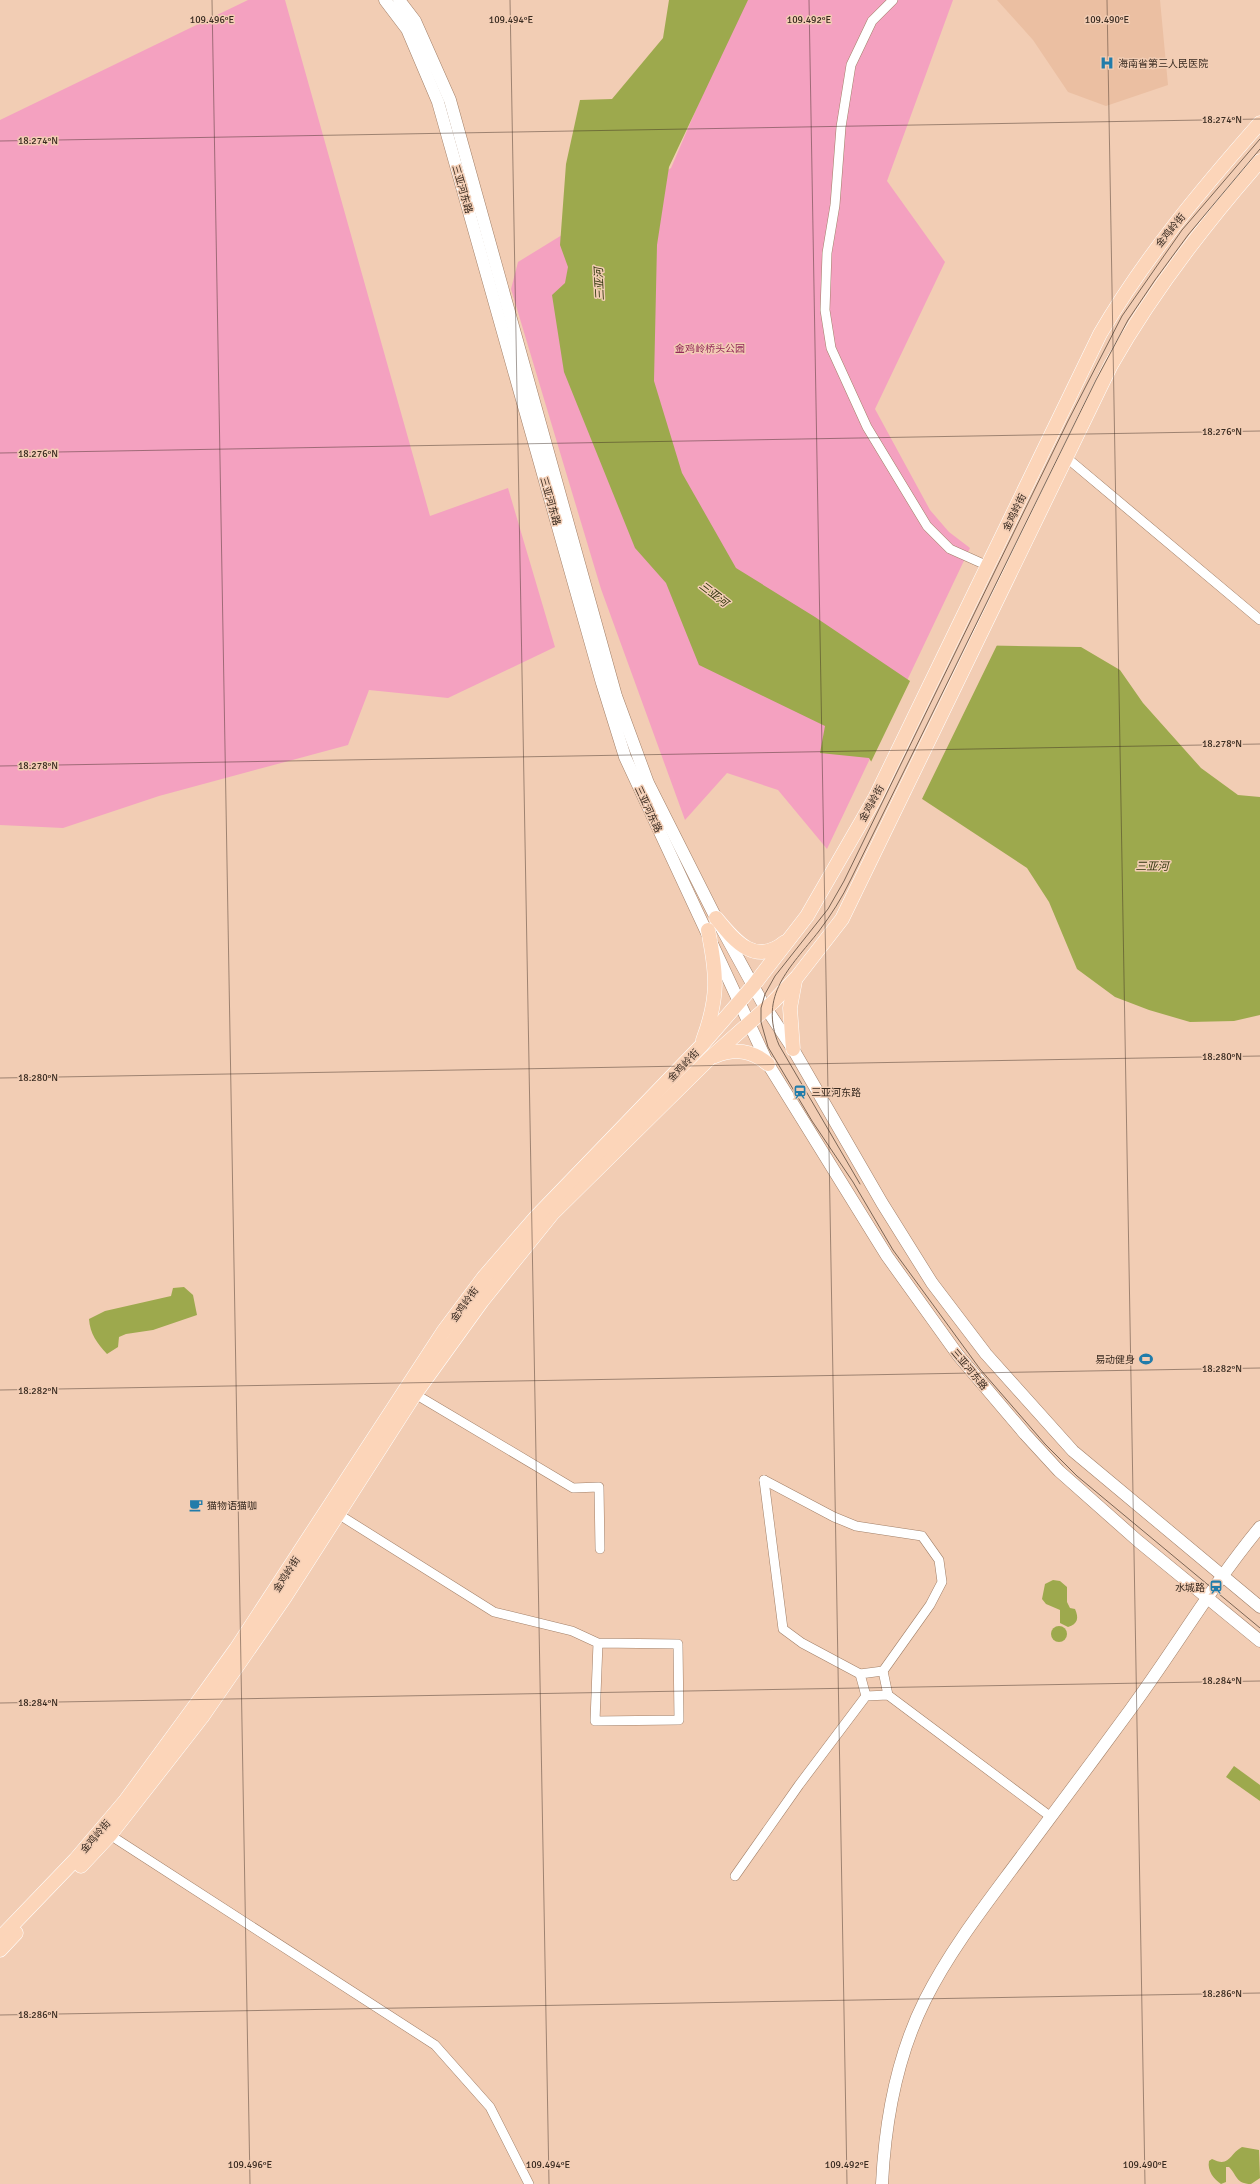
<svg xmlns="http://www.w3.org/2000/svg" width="1260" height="2184" font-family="Signika,'Noto Sans SC',sans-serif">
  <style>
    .built { fill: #ebbfa2 }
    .green { fill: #f4a1c0 }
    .water { fill: #9da94d }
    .pier { fill: #f2cdb4 }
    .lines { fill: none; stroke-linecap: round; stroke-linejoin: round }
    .street-casing { stroke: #a17f67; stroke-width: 10 }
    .secondary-casing { stroke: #a17f67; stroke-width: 13 }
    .primary-casing { stroke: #fff; stroke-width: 15 }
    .street { stroke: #fff; stroke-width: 9 }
    .secondary { stroke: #fff; stroke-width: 12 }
    .primary { stroke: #fcd5b9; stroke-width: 14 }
    .tram { stroke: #7b6555; stroke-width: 1 }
    .ticks { fill: none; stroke: #37291f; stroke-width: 1; stroke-opacity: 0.45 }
    .labels { text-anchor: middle; stroke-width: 3; stroke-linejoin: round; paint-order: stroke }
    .poi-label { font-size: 10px; fill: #37291f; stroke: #f2cdb4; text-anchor: start }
    .street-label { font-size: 10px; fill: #37291f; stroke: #f2cdb4 }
    .park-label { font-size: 10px; fill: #922859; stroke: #f2cdb4 }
    .water-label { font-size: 11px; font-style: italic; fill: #2e330b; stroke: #f2cdb4 }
    .ticks-label { font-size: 10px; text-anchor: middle; fill: #37291f; stroke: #f2cdb4; stroke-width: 3; stroke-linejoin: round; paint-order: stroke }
  </style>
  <rect width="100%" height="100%" fill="#f2cdb4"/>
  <polygon class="built" points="997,0 1160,0 1168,85 1106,106 1068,92 1033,40"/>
  <g class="green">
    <polygon points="248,0 285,0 430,516 508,488 555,647 448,698 369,690 348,745 159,796 63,828 0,825 0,120"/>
    <polygon points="743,0 953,0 887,181 945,262 875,409 930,510 949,532 970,548 827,849 778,790 727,773 685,820 601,589 511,289 518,262 671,168"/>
  </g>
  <g class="water">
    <polygon points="669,0 748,0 669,167 657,245 654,381 682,473 736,568 815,617 913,683 963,645 1081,647 1120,670 1143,703 1201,768 1238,795 1260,797 1260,1015 1234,1021 1190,1022 1149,1010 1115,997 1077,969 1049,902 1027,868 875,768 869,758 820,753 825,726 699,665 666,583 635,548 564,372 552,295 565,283 568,267 560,245 566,164 580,100 612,99 663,38"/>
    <path d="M184 1287 193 1295 197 1315 153 1330 126 1334 119 1337 118 1347 107 1354C97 1343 90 1334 89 1319L105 1311 171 1296 173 1288Z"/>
    <path d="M1053 1580 1060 1581 1067 1587V1602L1070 1608 1075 1609C1079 1618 1078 1624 1068 1627L1060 1623V1610L1046 1604 1042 1599 1045 1584Z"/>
    <circle cx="1059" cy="1634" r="8"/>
    <polygon points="1234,1766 1260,1785 1260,1801 1226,1777"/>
    <path d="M1242 2147 1259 2150 1260 2178 1251 2184C1236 2184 1237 2175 1229 2167H1226V2182L1221 2184C1214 2179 1207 2171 1209 2161L1212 2159C1230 2168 1229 2154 1242 2147Z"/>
  </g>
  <polygon class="pier" points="962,643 998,643 921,801 873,769 870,764 911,679 913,680"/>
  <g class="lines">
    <g class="street-casing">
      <g id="street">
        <polyline points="893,0 872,21 851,65 841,127 835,205 827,253 825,310 831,348 867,427 927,526 950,549 988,566"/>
        <polyline points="1067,458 1260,620"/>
        <polyline points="415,1394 573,1488 599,1487 600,1549"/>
        <polyline points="764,1480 834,1517 856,1526 922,1536 939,1560 942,1582 930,1605 883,1671 888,1695"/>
        <polyline points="764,1480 783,1629 802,1643 860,1674"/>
        <polyline points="338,1514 494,1612 572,1631 598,1643 678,1644 679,1720 595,1721 598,1643"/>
        <polyline points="866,1696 860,1674 883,1671"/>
        <polyline points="110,1835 435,2045 490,2107 529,2184"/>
        <polyline points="735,1876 799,1785 866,1696 888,1695 1051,1817"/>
      </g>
    </g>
    <g class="secondary-casing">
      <g id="secondary">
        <polyline points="385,0 407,29 438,102 602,683 625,757 768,1064 887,1256 958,1355 1025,1434 1059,1471 1138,1541 1260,1641"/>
        <polyline points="399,0 415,21 450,100 616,696 648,783 716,918 762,1002 793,1049 882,1203 932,1283 986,1354 1073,1451 1260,1607"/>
        <path d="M882 2184C885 2122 897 2056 925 2000 949 1952 983 1908 1015 1865 1053 1814 1092 1762 1130 1710 1175 1649 1212 1585 1260 1527"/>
      </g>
    </g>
    <g class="primary-casing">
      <g id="primary">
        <path d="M716 918C734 940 755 967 785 942"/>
        <path d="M703 1040C719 997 717 974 708 930"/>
        <polyline points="793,1049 790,1008 795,981"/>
        <path d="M715 1056C735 1048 752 1050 768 1064"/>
        <path d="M81 1866 110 1835 202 1717 285 1597 415 1394 482 1301 552 1214 710 1058 773 1002 797 977 842 919 1111 365C1153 291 1204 225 1260 161"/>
        <path d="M0 1938 75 1860 126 1800 195 1706 236 1649 443 1332 484 1277 536 1217 701 1046 753 986 807 916 875 798 1100 334C1145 257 1201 190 1260 123"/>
        <polyline points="0,1950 16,1933"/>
      </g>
    </g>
    <use href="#street" class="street"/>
    <use href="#secondary" class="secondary"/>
    <use href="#primary" class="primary"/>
    <g class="tram">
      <polyline points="1260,139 1182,230 1122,316 1068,421 844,881 828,909 775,976 765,994 761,1008 761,1022 768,1047 812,1121 853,1182 893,1250 980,1369 1045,1444 1077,1476 1260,1628"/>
      <path d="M860 1184 779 1045C758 995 790 968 819 931 831 915 842 898 851 879L1096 380 1128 320 1155 280 1188 235 1260 149"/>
    </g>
  </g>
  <path class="ticks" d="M212 0 250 2184M510 0 549 2184M809 0 847 2184M1107 0 1145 2184M0 141 1260 119M0 453 1260 431M0 766 1260 744M0 1078 1260 1056M0 1390 1260 1368M0 1703 1260 1681M0 2015 1260 1993"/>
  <defs>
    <g id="hospital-bare" transform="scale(1.08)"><path d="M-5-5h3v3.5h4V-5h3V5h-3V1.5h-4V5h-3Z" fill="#217caa" stroke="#f2cdb4" stroke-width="2.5" paint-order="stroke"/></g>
    <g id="station-bare" transform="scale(1.08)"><path d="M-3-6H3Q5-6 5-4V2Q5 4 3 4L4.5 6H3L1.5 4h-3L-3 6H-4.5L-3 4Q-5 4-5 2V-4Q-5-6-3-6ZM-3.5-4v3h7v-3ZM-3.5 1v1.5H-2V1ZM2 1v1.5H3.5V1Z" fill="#217caa" stroke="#f2cdb4" stroke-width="2.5" paint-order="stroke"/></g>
    <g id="stadium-bare" transform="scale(1.08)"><path d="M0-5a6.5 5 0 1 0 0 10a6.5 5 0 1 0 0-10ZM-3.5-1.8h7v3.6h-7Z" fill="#217caa" stroke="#f2cdb4" stroke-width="2.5" paint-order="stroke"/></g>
    <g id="cafe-bare" transform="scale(1.08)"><path d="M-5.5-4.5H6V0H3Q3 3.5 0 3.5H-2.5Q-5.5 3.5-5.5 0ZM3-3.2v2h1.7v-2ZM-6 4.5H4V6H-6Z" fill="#217caa" stroke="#f2cdb4" stroke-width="2.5" paint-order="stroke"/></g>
  </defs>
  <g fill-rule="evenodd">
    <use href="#hospital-bare" x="1107" y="63"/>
    <use href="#station-bare" x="800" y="1092"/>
    <use href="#stadium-bare" x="1146" y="1359"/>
    <use href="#cafe-bare" x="196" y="1505"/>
    <use href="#station-bare" x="1216" y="1587"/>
  </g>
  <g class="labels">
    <g class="poi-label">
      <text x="1118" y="67">海南省第三人民医院</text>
      <text x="811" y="1096">三亚河东路</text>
      <text x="1135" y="1363" text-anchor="end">易动健身</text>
      <text x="207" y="1509">猫物语猫咖</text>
      <text x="1205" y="1591" text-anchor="end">水城路</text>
    </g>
    <g class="street-label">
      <text transform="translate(463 189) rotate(74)" y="4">三亚河东路</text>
      <text transform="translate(1170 230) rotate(-51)" y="4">金鸡岭街</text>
      <text transform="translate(551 501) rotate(74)" y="4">三亚河东路</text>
      <text transform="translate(1014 512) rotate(-64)" y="4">金鸡岭街</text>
      <text transform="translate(871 803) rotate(-61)" y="4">金鸡岭街</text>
      <text transform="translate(649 809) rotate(65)" y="4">三亚河东路</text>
      <text transform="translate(683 1065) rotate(-46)" y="4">金鸡岭街</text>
      <text transform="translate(464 1304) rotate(-54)" y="4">金鸡岭街</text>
      <text transform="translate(970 1369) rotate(50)" y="4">三亚河东路</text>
      <text transform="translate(286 1574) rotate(-57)" y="4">金鸡岭街</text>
      <text transform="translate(95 1836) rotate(-49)" y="4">金鸡岭街</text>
    </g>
    <g class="park-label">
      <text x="710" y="352">金鸡岭桥头公园</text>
    </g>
    <g class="water-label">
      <text transform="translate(599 284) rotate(-93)" y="4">三亚河</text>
      <text transform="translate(714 594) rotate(38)" y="4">三亚河</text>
      <text x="1152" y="870">三亚河</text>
    </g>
  </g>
  <g class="ticks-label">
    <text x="212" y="23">109.496°E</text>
    <text x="511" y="23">109.494°E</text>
    <text x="809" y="23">109.492°E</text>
    <text x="1107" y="23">109.490°E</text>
    <text x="1222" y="123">18.274°N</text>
    <text x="38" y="144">18.274°N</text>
    <text x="1222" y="435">18.276°N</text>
    <text x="38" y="457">18.276°N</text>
    <text x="1222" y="747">18.278°N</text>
    <text x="38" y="769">18.278°N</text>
    <text x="1222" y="1060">18.280°N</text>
    <text x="38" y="1081">18.280°N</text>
    <text x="1222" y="1372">18.282°N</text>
    <text x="38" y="1394">18.282°N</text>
    <text x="1222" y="1684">18.284°N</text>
    <text x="38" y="1706">18.284°N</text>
    <text x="1222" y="1997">18.286°N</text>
    <text x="38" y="2018">18.286°N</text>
    <text x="250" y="2168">109.496°E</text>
    <text x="548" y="2168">109.494°E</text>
    <text x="847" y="2168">109.492°E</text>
    <text x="1145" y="2168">109.490°E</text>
  </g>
</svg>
